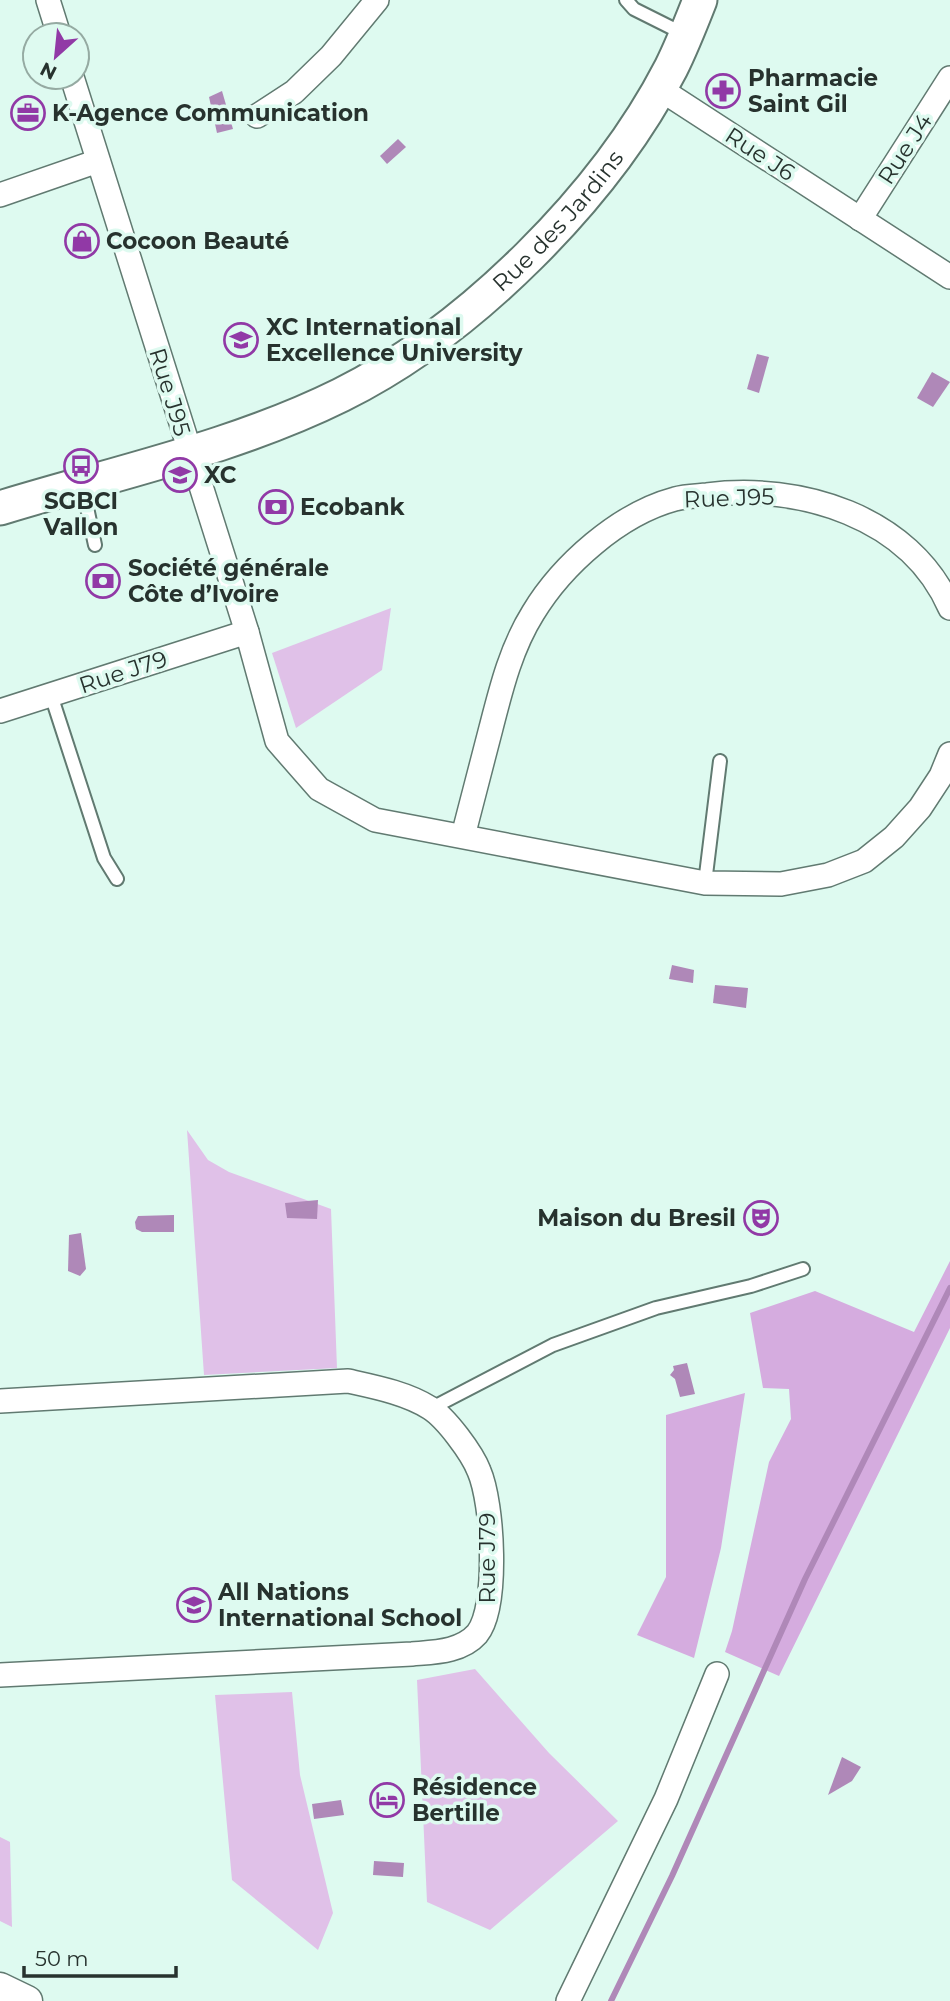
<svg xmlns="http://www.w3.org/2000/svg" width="950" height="2001" font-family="Montserrat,sans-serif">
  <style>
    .green { fill: #e0c1e8 }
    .forest { fill: #d5acdf }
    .water { fill: #af88b8 }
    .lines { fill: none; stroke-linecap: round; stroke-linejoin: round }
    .stream { stroke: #af88b8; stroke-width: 6 }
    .service-casing { stroke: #617a71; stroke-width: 16 }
    .minor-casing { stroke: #617a71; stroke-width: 26 }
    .tertiary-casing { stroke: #617a71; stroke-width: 33 }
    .secondary-casing { stroke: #617a71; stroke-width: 37 }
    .service { stroke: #fff; stroke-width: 12 }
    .minor { stroke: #fff; stroke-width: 23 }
    .tertiary { stroke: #fff; stroke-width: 30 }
    .secondary { stroke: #fff; stroke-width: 33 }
    .labels { text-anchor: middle; stroke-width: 7; stroke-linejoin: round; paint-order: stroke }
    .poi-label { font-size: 23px; font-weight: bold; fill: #27322e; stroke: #defaf0; text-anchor: start }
    .street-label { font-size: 23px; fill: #27322e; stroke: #defaf0 }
  </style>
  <rect width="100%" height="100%" fill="#defaf0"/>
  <g class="green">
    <polygon points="391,608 382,670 296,728 272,653"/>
    <polygon points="187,1130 208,1160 229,1172 331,1209 337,1368 204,1375"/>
    <polygon points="475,1669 549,1753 618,1821 490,1930 427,1902 417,1680"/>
    <polygon points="292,1692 300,1775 333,1913 318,1950 232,1880 215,1695"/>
    <polygon points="0,1837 10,1842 12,1927 0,1921"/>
  </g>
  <g class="forest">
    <polygon points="950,1261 950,1328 779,1676 725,1652 732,1631 769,1462 791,1419 789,1389 763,1388 750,1313 815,1291 914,1332"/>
    <polygon points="745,1393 721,1548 694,1658 637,1635 666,1577 666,1415"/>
  </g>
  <g class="water">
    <polygon points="222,91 233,129 217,133 209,97"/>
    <polygon points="398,139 406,147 387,164 380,156"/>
    <polygon points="757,354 769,357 759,393 747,389"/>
    <polygon points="932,372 950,382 933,407 917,398"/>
    <polygon points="672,965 694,970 693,983 669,979"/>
    <polygon points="715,985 748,988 746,1008 713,1003"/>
    <polygon points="318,1200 317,1219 287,1218 285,1203"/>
    <polygon points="174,1215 174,1232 142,1232 136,1229 135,1222 138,1216"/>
    <polygon points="81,1233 86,1269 80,1276 68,1271 69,1235"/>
    <polygon points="687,1363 695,1394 680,1397 675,1379 670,1375 674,1370 673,1366"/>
    <polygon points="842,1757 861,1767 852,1781 828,1795"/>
    <polygon points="341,1800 344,1815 314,1819 312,1804"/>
    <polygon points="374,1861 404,1863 403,1877 373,1875"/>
  </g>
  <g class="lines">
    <polyline class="stream" points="611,2001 672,1876 805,1579 950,1288"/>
    <g class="service-casing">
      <g id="service">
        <polyline points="626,0 634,9 686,35"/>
        <polyline points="82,484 95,545"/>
        <polyline points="51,695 104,858 117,879"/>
        <polyline points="705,883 720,761"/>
        <polyline points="430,1409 553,1345 656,1308 751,1286 803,1269"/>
      </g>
    </g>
    <g class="minor-casing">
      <g id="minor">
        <polyline points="48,0 59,35"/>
        <polyline points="72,77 247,632 277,741 319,789 375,820 705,883 781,884 828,875 864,861 894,837 920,808 941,776 950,754"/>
        <polyline points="660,89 950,277"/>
        <polyline points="257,116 294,92 331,56 377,0"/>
        <polyline points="0,195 98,161"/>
        <polyline points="860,219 950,78"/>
        <polyline points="0,711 247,632"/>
        <path d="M463 836C472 800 482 764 491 728 501 689 511 648 533 613 562 565 619 514 675 499 685 496 697 496 707 495 799 483 910 516 950 608"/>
        <path d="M0 1401 348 1381C375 1387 406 1393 430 1408 446 1418 472 1453 479 1471 493 1503 499 1607 477 1634 461 1652 434 1652 412 1654L0 1675"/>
        <polyline points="568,2001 666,1799 717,1674"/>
      </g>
    </g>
    <g class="tertiary-casing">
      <polyline id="tertiary" points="0,1988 27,2001"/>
    </g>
    <g class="secondary-casing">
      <g id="secondary">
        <path id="s1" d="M0 508C114 473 234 448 341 395 470 331 605 196 671 68 682 46 691 23 700 0"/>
      </g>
    </g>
    <use href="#service" class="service"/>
    <use href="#minor" class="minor"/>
    <use href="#tertiary" class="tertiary"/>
    <use href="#secondary" class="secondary"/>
  </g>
  <defs>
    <g id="pharmacy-ring" transform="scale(1.75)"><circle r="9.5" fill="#defaf0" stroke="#9139a6" stroke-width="1.5"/><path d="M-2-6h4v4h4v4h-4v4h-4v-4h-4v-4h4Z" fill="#9139a6"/></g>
    <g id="office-ring" transform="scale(1.75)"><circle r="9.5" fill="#defaf0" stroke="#9139a6" stroke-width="1.5"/><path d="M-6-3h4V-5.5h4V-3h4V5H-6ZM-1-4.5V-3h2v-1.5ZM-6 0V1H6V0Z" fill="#9139a6"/></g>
    <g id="shop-ring" transform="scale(1.75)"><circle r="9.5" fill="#defaf0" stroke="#9139a6" stroke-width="1.5"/><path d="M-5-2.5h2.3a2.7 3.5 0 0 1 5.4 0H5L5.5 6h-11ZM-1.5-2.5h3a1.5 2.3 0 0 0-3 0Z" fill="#9139a6"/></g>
    <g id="university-ring" transform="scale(1.75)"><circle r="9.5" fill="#defaf0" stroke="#9139a6" stroke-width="1.5"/><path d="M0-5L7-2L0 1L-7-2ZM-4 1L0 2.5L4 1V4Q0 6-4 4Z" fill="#9139a6"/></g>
    <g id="bus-ring" transform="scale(1.75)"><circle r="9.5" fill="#defaf0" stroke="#9139a6" stroke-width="1.5"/><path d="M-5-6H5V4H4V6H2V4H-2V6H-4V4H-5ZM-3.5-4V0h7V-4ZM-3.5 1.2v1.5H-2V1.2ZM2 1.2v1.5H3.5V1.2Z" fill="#9139a6"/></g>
    <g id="school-ring" transform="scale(1.75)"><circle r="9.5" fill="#defaf0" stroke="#9139a6" stroke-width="1.5"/><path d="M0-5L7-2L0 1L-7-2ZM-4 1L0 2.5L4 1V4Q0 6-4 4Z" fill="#9139a6"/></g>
    <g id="bank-ring" transform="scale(1.75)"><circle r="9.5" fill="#defaf0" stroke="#9139a6" stroke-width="1.5"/><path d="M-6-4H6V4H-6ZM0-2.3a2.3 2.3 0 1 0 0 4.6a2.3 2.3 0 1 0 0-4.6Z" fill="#9139a6"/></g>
    <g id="theatre-ring" transform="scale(1.75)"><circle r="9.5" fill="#defaf0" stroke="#9139a6" stroke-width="1.5"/><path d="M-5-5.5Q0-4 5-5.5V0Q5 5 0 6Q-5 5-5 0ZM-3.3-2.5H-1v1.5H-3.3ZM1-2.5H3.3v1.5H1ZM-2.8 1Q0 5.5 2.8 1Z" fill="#9139a6"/></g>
    <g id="hotel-ring" transform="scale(1.75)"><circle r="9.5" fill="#defaf0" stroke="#9139a6" stroke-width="1.5"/><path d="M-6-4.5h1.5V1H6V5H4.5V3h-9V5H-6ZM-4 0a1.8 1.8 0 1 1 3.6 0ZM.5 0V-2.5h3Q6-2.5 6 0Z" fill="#9139a6"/></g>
  </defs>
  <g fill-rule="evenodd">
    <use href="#pharmacy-ring" x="723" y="91"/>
    <use href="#office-ring" x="28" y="113"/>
    <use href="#shop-ring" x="82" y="241"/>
    <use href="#university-ring" x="241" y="340"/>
    <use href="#bus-ring" x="81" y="466"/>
    <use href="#school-ring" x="180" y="475"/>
    <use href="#bank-ring" x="276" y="507"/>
    <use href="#bank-ring" x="103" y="581"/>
    <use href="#theatre-ring" x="761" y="1218"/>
    <use href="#school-ring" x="194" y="1605"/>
    <use href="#hotel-ring" x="387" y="1800"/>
  </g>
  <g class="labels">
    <g class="poi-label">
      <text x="748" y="86">Pharmacie<tspan x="748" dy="26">Saint Gil</tspan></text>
      <text x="52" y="121">K-Agence Communication</text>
      <text x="106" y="249">Cocoon Beauté</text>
      <text x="266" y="335">XC International<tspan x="266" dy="26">Excellence University</tspan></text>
      <text x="204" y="483">XC</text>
      <text x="81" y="509" text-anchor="middle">SGBCI<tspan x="81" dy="26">Vallon</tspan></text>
      <text x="300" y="515">Ecobank</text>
      <text x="128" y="576">Société générale<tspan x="128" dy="26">Côte d’Ivoire</tspan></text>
      <text x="736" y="1226" text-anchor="end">Maison du Bresil</text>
      <text x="218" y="1600">All Nations<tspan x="218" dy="26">International School</tspan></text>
      <text x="412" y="1795">Résidence<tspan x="412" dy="26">Bertille</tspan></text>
    </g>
    <g class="street-label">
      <text transform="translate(905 149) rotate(-57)" y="8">Rue J4</text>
      <text transform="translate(760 154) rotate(33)" y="8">Rue J6</text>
      <text dy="8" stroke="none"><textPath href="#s1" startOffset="640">Rue des Jardins</textPath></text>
      <text transform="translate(170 392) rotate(73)" y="8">Rue J95</text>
      <text transform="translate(729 498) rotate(-2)" y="8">Rue J95</text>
      <text transform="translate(123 672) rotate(-18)" y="8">Rue J79</text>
      <text transform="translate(487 1558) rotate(-90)" y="8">Rue J79</text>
    </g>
  </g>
  <g transform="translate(56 56) rotate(207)"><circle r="33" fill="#defaf0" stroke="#95aaa2" stroke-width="2"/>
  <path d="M0-5L12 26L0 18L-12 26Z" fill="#9139a6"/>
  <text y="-10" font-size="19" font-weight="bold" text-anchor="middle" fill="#27322e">N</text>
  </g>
  <path d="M24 1966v10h152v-10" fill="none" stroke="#27322e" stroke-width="3.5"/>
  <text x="35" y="1966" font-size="21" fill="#27322e" stroke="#defaf0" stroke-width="5" paint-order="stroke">50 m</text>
</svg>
